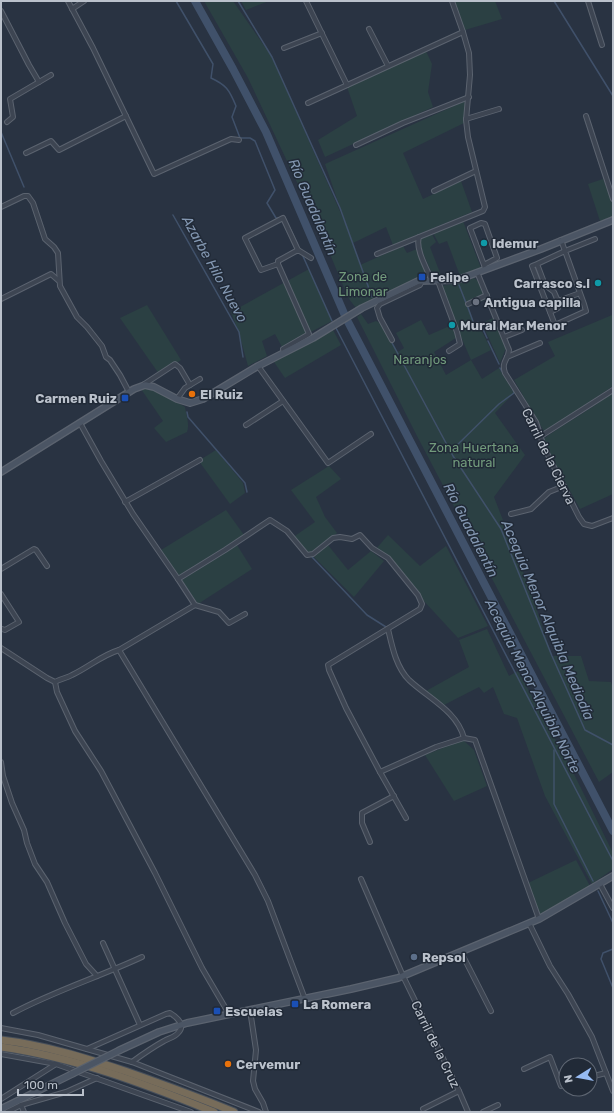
<svg xmlns="http://www.w3.org/2000/svg" width="614" height="1113" font-family="Rubik,sans-serif">
  <style>
    .green { fill: #2b4043 }
    .lines { fill: none; stroke-linecap: round; stroke-linejoin: round }
    .stream { stroke: #40516a; stroke-width: 1.5 }
    .river { stroke: #40516a; stroke-width: 8 }
    .minor-casing { stroke: #5b636f; stroke-width: 6 }
    .secondary-casing { stroke: #5b636f; stroke-width: 8 }
    .motorway-casing { stroke: #47505c; stroke-width: 9 }
    .minor { stroke: #3d4552; stroke-width: 4 }
    .secondary { stroke: #4b5564; stroke-width: 5.5 }
    .motorway { stroke: #776c5a; stroke-width: 7 }
    .secondary-bridge-casing { stroke: #5b636f; stroke-width: 8; stroke-linecap: butt }
    .secondary-bridge { stroke: #4b5564; stroke-width: 5.5 }
    .culture-dot { fill: #0f9aa8; stroke: #212a37; stroke-width: 1.5 }
    .transit-dot { fill: #1a4fb4; stroke: #212a37; stroke-width: 1.5 }
    .worship-dot { fill: #6b7280; stroke: #212a37; stroke-width: 1.5 }
    .food-dot { fill: #e8710a; stroke: #212a37; stroke-width: 1.5 }
    .service-dot { fill: #5c6f8a; stroke: #212a37; stroke-width: 1.5 }
    .labels { text-anchor: middle; stroke-width: 3; stroke-linejoin: round; paint-order: stroke }
    .poi-label { font-size: 13px; font-weight: bold; fill: #bac1cb; stroke: #212a37; text-anchor: start }
    .park-label { font-size: 13px; fill: #729b7c; stroke: #212a37 }
    .street-label { font-size: 13px; fill: #bac1cb; stroke: #212a37 }
    .water-label { font-size: 14px; font-style: italic; fill: #8397b1; stroke: #212a37 }
  </style>
  <rect width="100%" height="100%" fill="#293342"/>
  <g class="green">
    <polygon points="204,1 233,1 272,57 346,225 325,164 465,101 464,123 403,153 423,199 461,181 472,212 393,245 386,227 353,243 360,265 403,246 407,253 419,248 428,278 415,280 356,308 349,299 342,283 325,242 248,78"/>
    <polygon points="241,1 269,1 246,10"/>
    <polygon points="454,1 495,1 502,19 465,30"/>
    <polygon points="426,51 432,64 428,92 433,107 325,157 318,140 357,116 347,87"/>
    <polygon points="603,179 613,203 613,217 600,221 588,184"/>
    <polygon points="463,221 481,268 467,274 460,276 447,241 439,244 433,233"/>
    <polygon points="432,234 436,242 430,247 442,278 434,278 420,246 421,238"/>
    <polygon points="309,269 332,321 282,347 275,334 262,341 267,356 248,366 239,333 231,312"/>
    <polygon points="474,278 478,281 485,300 468,307 474,323 459,330 441,286 460,283"/>
    <polygon points="147,305 181,360 159,374 120,318"/>
    <polygon points="361,314 368,324 376,321 382,324 398,352 404,348 396,333 421,320 429,335 452,325 459,336 434,352 446,375 471,360 459,332 478,323 491,350 471,360 482,379 499,368 514,393 495,413 525,455 494,497 532,595 552,656 581,656 589,681 611,682 613,688 613,772 599,782 417,436 357,317"/>
    <polygon points="612,315 613,318 613,386 545,433 514,380 555,356 548,342"/>
    <polygon points="493,318 506,348 500,363 482,323"/>
    <polygon points="333,330 341,345 285,378 274,362"/>
    <path d="M150 388 160 392 185 407C186 414 190 425 187 432L166 442 154 428 163 421 141 389Z"/>
    <path d="M613 392V494L580 509 542 440C565 423 591 410 613 392Z"/>
    <polygon points="216,450 243,483 245,493 230,504 201,464 200,460"/>
    <polygon points="329,466 341,479 316,497 325,517 337,533 313,554 307,555 292,538 315,522 291,490"/>
    <polygon points="226,510 244,535 179,576 161,550"/>
    <polygon points="388,535 420,566 446,546 488,626 458,638 376,549"/>
    <polygon points="237,545 252,569 198,604 182,580"/>
    <polygon points="328,545 348,570 371,551 384,561 354,597 314,557"/>
    <polygon points="487,629 509,676 518,671 570,766 613,853 613,869 592,884 545,796 517,718 504,714 493,687 484,693 479,687 444,705 426,691 469,667 459,640"/>
    <polygon points="463,740 474,750 487,786 454,801 425,755"/>
    <polygon points="576,860 590,886 539,915 528,883"/>
  </g>
  <g class="lines">
    <g class="stream">
      <polyline points="159,1 163,1"/>
      <path d="M176 1 213 64 211 78C226 85 229 89 236 106L232 117 240 138H250L255 141 275 190 267 203 276 218H281"/>
      <polyline points="238,1 272,57 340,208 372,297"/>
      <polyline points="554,1 613,96"/>
      <polyline points="1,132 24,187"/>
      <polyline points="173,215 239,332 243,357"/>
      <polyline points="285,218 297,243"/>
      <polyline points="302,254 332,321"/>
      <polyline points="459,285 466,303"/>
      <polyline points="467,305 474,324 478,322 481,325 487,338"/>
      <polyline points="336,328 613,861"/>
      <polyline points="391,341 453,456 501,529 552,656 585,730 613,745"/>
      <polyline points="488,341 499,364"/>
      <polyline points="187,412 188,417 245,483 247,492"/>
      <polyline points="451,451 499,404 514,393 513,389 500,368"/>
      <polyline points="312,557 367,615 386,627"/>
      <polyline points="554,750 554,804 593,881"/>
      <polyline points="598,891 613,923"/>
      <polyline points="613,949 603,953 601,959 613,988"/>
    </g>
    <polyline class="river" points="195,1 233,69 266,132 346,318 613,831"/>
    <g class="minor-casing">
      <g id="minor">
        <polyline points="68,1 93,48 154,174 231,139 239,140"/>
        <polyline points="306,1 347,85"/>
        <polyline points="588,1 602,45"/>
        <polyline points="72,9 84,1"/>
        <polyline points="1,11 29,65 39,82"/>
        <polyline points="369,29 388,66"/>
        <polyline points="284,48 322,33"/>
        <polyline points="308,103 463,32"/>
        <polyline points="586,116 613,199"/>
        <polyline points="466,119 499,109"/>
        <polyline points="7,122 13,117 10,99 51,75"/>
        <polyline points="356,145 403,123 469,97"/>
        <polyline points="26,153 51,141 59,150 126,116"/>
        <polyline points="434,191 476,171"/>
        <polyline points="1,207 24,196 28,196 33,203 45,239 54,247 58,253 60,286 77,317 87,327 102,346 106,357 110,360 120,375 129,392"/>
        <polyline points="561,240 565,251"/>
        <polyline points="377,254 419,237"/>
        <polyline points="278,264 261,270 245,238 283,218 298,250"/>
        <polyline points="537,264 532,266 555,325 586,311 584,304 565,251 537,264 545,285 554,292 558,301 580,293 565,251 595,239"/>
        <polyline points="484,265 497,258 485,224 481,223 470,228 484,265 485,269"/>
        <path d="M477 272 509 350C508 361 501 361 505 373L536 422 544 447 579 517 584 524 592 526 613 518"/>
        <path d="M432 281C427 269 415 249 419 237L483 211 485 207 468 137 466 120 470 75 469 53 463 32 452 1"/>
        <polyline points="438,281 457,332 460,344 449,351"/>
        <polyline points="1,299 51,274 59,281"/>
        <polyline points="468,304 487,295"/>
        <polyline points="550,312 558,308 558,301"/>
        <polyline points="504,337 522,330"/>
        <polyline points="392,340 380,318 377,308 380,304 420,285 422,281"/>
        <polyline points="284,352 283,349 309,334 278,264 278,261 298,250 311,258"/>
        <polyline points="507,357 540,343"/>
        <polyline points="258,366 328,463 371,434"/>
        <polyline points="143,385 175,364 180,368 190,385"/>
        <polyline points="177,399 185,388 200,379"/>
        <polyline points="80,423 101,461 133,514 178,579"/>
        <polyline points="246,425 283,401"/>
        <polyline points="541,436 613,390"/>
        <polyline points="125,502 200,460"/>
        <polyline points="511,514 531,509 549,492 564,486"/>
        <polyline points="1,569 34,549 36,550 47,566"/>
        <polyline points="1,594 19,622 5,630 2,629"/>
        <polyline points="195,605 219,612 229,623 245,614"/>
        <path d="M388 629C392 646 396 667 409 680 428 698 457 711 464 738"/>
        <path d="M1 648 47 678 55 682C60 679 67 678 72 675 89 667 102 655 119 650"/>
        <polyline points="55,682 57,692 75,731 101,771 155,873 202,968 229,1014"/>
        <polyline points="1,762 3,776 12,803 24,830 27,843 35,864 47,882 65,923 86,964 97,976"/>
        <polyline points="406,818 380,772 436,747 464,738 475,740 539,919"/>
        <polyline points="370,842 362,823 362,813 394,796"/>
        <polyline points="361,879 403,976 459,1091 468,1112"/>
        <polyline points="600,884 613,908"/>
        <polyline points="529,923 550,966 568,994 592,1037 606,1073"/>
        <polyline points="103,943 140,1025"/>
        <polyline points="461,952 491,1011"/>
        <polyline points="305,999 268,901 255,875 119,650 195,605 178,579 225,550 270,520 287,531 307,555 313,554 333,538 340,537 352,539 360,535 372,548 388,558 418,595 422,604 420,609 328,665 329,670 346,708 380,772"/>
        <polyline points="250,1010 256,1050 253,1081 255,1089 263,1103 266,1112"/>
        <path d="M13 1013C54 991 99 977 142 957"/>
        <polyline points="1,1028 38,1035 132,1062 259,1112"/>
        <path d="M87 1049 166 1014 170 1013C177 1017 186 1025 178 1033 175 1037 169 1038 164 1041 153 1047 143 1054 132 1062"/>
        <polyline points="1,1054 56,1064 191,1112"/>
        <polyline points="524,1069 550,1057 561,1086 566,1084"/>
        <polyline points="590,1077 606,1073 613,1091"/>
        <polyline points="1,1099 56,1064"/>
        <polyline points="21,1105 24,1112"/>
        <polyline points="423,1109 459,1091"/>
        <polyline points="7,1112 21,1105 66,1092 97,1078"/>
        <polyline points="483,1112 498,1105"/>
      </g>
    </g>
    <g class="secondary-casing">
      <g id="secondary">
        <polyline points="1,472 134,389 145,385 154,387 177,399 190,403 203,399 258,366 313,338 362,308 418,281 457,280 541,249 613,220"/>
        <polyline points="120,1050 159,1032 187,1023 351,989 398,978 539,919 613,876"/>
        <polyline points="1,1109 72,1074"/>
      </g>
    </g>
    <g class="motorway-casing">
      <g id="motorway">
        <path d="M1 1040C44 1045 85 1058 125 1071 162 1084 198 1097 234 1112"/>
        <path d="M1 1047C74 1057 145 1084 214 1112"/>
      </g>
    </g>
    <use href="#minor" class="minor"/>
    <use href="#secondary" class="secondary"/>
    <use href="#motorway" class="motorway"/>
    <g class="secondary-bridge-casing">
      <polyline id="secondary-bridge" points="72,1074 120,1050"/>
    </g>
    <use href="#secondary-bridge" class="secondary-bridge"/>
  </g>
  <g class="culture-dot">
    <circle cx="484" cy="243" r="4"/>
    <circle cx="598" cy="283" r="4"/>
    <circle cx="452" cy="325" r="4"/>
  </g>
  <g class="transit-dot">
    <rect x="418" y="273" width="8" height="8" rx="2"/>
    <rect x="121" y="394" width="8" height="8" rx="2"/>
    <rect x="291" y="1000" width="8" height="8" rx="2"/>
    <rect x="213" y="1007" width="8" height="8" rx="2"/>
  </g>
  <circle class="worship-dot" cx="476" cy="302" r="4"/>
  <g class="food-dot">
    <circle cx="192" cy="394" r="4"/>
    <circle cx="228" cy="1064" r="4"/>
  </g>
  <circle class="service-dot" cx="414" cy="957" r="4"/>
  <g class="labels">
    <g class="poi-label">
      <text x="492" y="248">Idemur</text>
      <text x="430" y="282">Felipe</text>
      <text x="590" y="288" text-anchor="end">Carrasco s.l</text>
      <text x="484" y="307">Antigua capilla</text>
      <text x="460" y="330">Mural Mar Menor</text>
      <text x="200" y="399">El Ruiz</text>
      <text x="117" y="403" text-anchor="end">Carmen Ruiz</text>
      <text x="422" y="962">Repsol</text>
      <text x="303" y="1009">La Romera</text>
      <text x="225" y="1016">Escuelas</text>
      <text x="236" y="1069">Cervemur</text>
    </g>
    <g class="park-label">
      <text x="363" y="281">Zona de<tspan x="363" dy="15">Limonar</tspan></text>
      <text x="420" y="364">Naranjos</text>
      <text x="474" y="452">Zona Huertana<tspan x="474" dy="15">natural</tspan></text>
    </g>
    <g class="street-label">
      <text transform="translate(549 456) rotate(64)" y="5">Carril de la Cierva</text>
      <text transform="translate(436 1044) rotate(64)" y="5">Carril de la Cruz</text>
    </g>
    <g class="water-label">
      <text transform="translate(313 207) rotate(67)" y="5">Río Guadalentín</text>
      <text transform="translate(215 269) rotate(61)" y="5">Azarbe Hilo Nuevo</text>
      <text transform="translate(471 530) rotate(63)" y="5">Río Guadalentín</text>
      <text transform="translate(548 620) rotate(67)" y="5">Acequia Menor Alquibla Mediodía</text>
      <text transform="translate(533 686) rotate(63)" y="5">Acequia Menor Alquibla Norte</text>
    </g>
  </g>
  <rect width="614" height="1113" fill="none" stroke="#bac1cb" stroke-width="4"/>
  <g transform="translate(578 1077) rotate(259)"><circle r="19" fill="#212a37" stroke="#5e6672"/>
  <path d="M0-3L7 15L0 10L-7 15Z" fill="#97bbf3"/>
  <text y="-6" font-size="11" font-weight="bold" text-anchor="middle" fill="#bac1cb">N</text>
  </g>
  <path d="M18 1089v6h65v-6" fill="none" stroke="#bac1cb" stroke-width="2"/>
  <text x="24" y="1089" font-size="12" fill="#bac1cb" stroke="#212a37" stroke-width="3" paint-order="stroke">100 m</text>
</svg>
